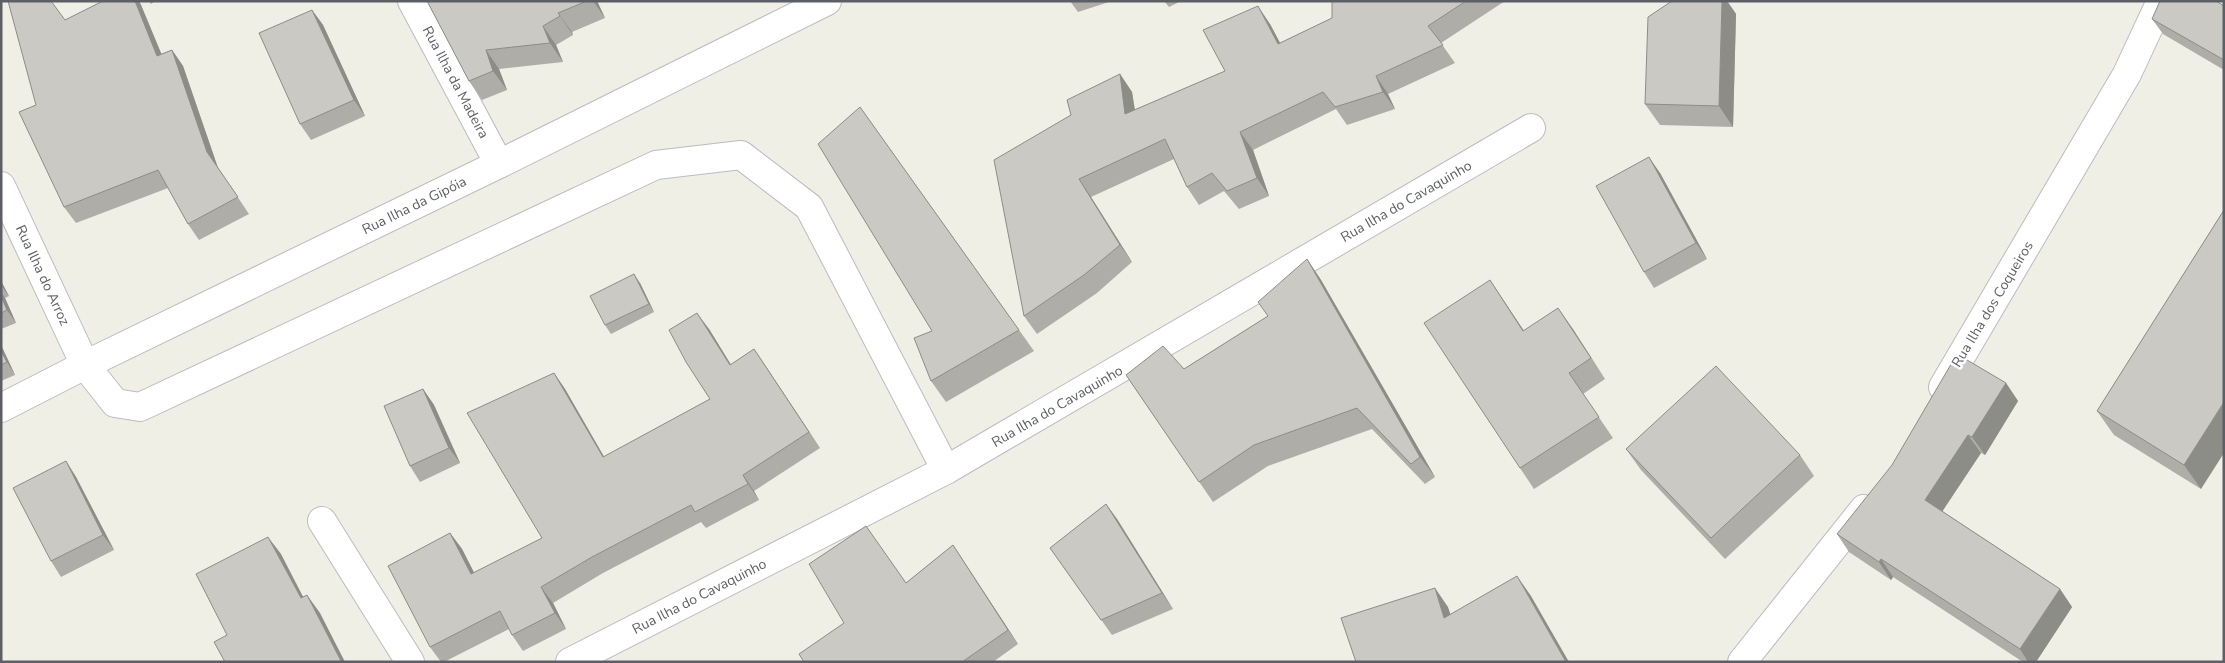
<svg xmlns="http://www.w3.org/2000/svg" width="2225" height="663" font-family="'Nunito Sans',sans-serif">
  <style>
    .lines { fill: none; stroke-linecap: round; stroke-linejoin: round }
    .street-casing { stroke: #babcc1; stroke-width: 30 }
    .street { stroke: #fff; stroke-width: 28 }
    .wall { fill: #aeada8 }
    .shaded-wall { fill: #8d8d88 }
    .building { fill: #cac9c3; stroke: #8d8d88 }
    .labels { text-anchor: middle; stroke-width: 5; stroke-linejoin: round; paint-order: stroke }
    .street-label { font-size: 14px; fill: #5d5f66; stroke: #fff }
  </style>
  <rect width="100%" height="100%" fill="#efefe6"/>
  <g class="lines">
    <g class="street-casing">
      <g id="street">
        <polyline points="412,1 499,164"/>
        <polyline points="1,186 85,365 115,403 140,407 656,165 741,155 809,207 946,470"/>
        <polyline points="1943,387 2127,74 2161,1"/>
        <polyline points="1,408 85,365 499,164 827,1"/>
        <polyline points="322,521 410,662"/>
        <polyline points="570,662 946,470 1531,128"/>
        <polyline points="1742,662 1864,509"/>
      </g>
    </g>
    <use href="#street" class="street"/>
  </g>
  <g class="wall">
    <polygon points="103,1 139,1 141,5 161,54 172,50 183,66 218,168 249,214 199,240 188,224 168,188 76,223 64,207 36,105 65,20"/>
    <polygon points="149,1 155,1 151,4"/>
    <polygon points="427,1 597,1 605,18 572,32 573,35 556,45 563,62 499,69 507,90 482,100 469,81"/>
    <polygon points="1070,1 1112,1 1078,12"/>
    <polygon points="1164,1 1181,1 1169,7"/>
    <polygon points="1332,1 1505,1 1441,43 1455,63 1388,94 1395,109 1347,125 1336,109 1253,150 1269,196 1239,209 1224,191 1199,205 1187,187 1174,159 1091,197 1132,262 1097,293 1037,334 1024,316 1071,115 1120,74 1132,92 1135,110 1225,71 1270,24 1280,43 1332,18"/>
    <polygon points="1672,1 1727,1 1736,14 1733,127 1660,125 1645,104"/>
    <polygon points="2224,6 2224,70 2163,34 2152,19"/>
    <polygon points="312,10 323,25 365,116 311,140 300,124"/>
    <polygon points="860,107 1034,351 946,402 931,381 932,331"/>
    <polygon points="1660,173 1707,259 1654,288 1644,272"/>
    <polygon points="2224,210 2201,489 2114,435 2097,411"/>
    <polygon points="1307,259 1321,280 1435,477 1425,484 1372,429 1268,466 1213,502 1126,375 1184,369 1268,316"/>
    <polygon points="1490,280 1524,331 1558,308 1605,379 1583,394 1613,438 1534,489 1520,468"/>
    <polygon points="1,281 9,296 5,298 16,323 1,329"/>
    <polygon points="640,283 654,312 611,334 605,325"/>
    <polygon points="709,329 731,365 754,349 820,448 754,491 759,500 706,528 701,522 603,573 553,603 566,629 523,651 512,635 509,629 444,662 441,662 430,647 450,533 462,549 474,573 542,538 554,373 565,389 604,457 710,399"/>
    <polygon points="1,345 15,375 1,381"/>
    <polygon points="2006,383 2018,401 1985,455 1981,453 1942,511 2060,589 2072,607 2036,662 2023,662 1893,577 1891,580 1849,552 1837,534"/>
    <polygon points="423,389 434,405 460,463 420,482 410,466"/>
    <polygon points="1626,449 1800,455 1814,476 1725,559 1641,470"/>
    <polygon points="66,461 76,477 114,550 61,577 51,561"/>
    <polygon points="1106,504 1117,519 1173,609 1112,635 1050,548"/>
    <polygon points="953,545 1018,644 993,662 804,662 844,623 906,583"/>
  </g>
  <g class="shaded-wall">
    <polygon points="135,1 139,1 141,5 169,72 157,56"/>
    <polygon points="593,1 597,1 605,18"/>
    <polygon points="1722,1 1727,1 1736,14 1733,127 1719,106"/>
    <polygon points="1258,6 1270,24 1290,62 1278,44"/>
    <polygon points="312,10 323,25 365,116 354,100"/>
    <polygon points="558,13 572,32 573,35 560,16"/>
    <polygon points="543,26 556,45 563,62 550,43"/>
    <polygon points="172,50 183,66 218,168 249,214 207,152"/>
    <polygon points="486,50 499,69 507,90 493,71"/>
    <polygon points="1120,74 1132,92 1138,132 1125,114"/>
    <polygon points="1376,76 1388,94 1395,109 1383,92"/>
    <polygon points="1240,132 1253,150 1269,196 1257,178"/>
    <polygon points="1649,157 1660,173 1707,259 1696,243"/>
    <polygon points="1079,179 1091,197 1132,262 1120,245"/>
    <polygon points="1307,259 1321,280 1435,477 1420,457"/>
    <polygon points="634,274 640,283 654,312 649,304"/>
    <polygon points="1490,280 1538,352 1523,331"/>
    <polygon points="1,281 9,296 1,285"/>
    <polygon points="1,292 5,298 16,323 7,310 1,296"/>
    <polygon points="1558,308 1573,329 1605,379 1591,358"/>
    <polygon points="697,313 709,329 741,381 730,365"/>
    <polygon points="1,345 15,375 7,362 1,351"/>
    <polygon points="754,349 765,365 820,448 809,432"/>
    <polygon points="554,373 565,389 614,474 603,457"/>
    <polygon points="2006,383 2018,401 1985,455 1972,437"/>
    <polygon points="423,389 434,405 460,463 449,448"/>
    <polygon points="2224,402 2224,453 2201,489 2184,465"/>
    <polygon points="1968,435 1981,453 1938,518 1925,500"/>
    <polygon points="66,461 76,477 114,550 103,535"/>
    <polygon points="743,475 754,491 759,500 748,484"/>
    <polygon points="1106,504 1117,519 1173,609 1162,593"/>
    <polygon points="450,533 462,549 483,590 471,574"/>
    <polygon points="268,537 281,554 313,616 301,598"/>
    <polygon points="953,545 963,560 1018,644 1008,630"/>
    <polygon points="1881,559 1893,577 1891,580 1879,562"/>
    <polygon points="1517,576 1531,596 1569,662 1566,662"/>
    <polygon points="541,587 553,603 566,629 555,613"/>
    <polygon points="1435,588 1448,607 1458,637 1444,618"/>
    <polygon points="2060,589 2072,607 2036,662 2028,662 2020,649"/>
    <polygon points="307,595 320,613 345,662 341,662 341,661"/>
  </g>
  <g class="building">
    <polygon points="8,1 51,1 65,20 103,1 135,1 157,56 172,50 207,152 238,197 188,224 158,170 64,207 19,112 36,105"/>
    <polygon points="427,1 587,1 558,13 560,16 543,26 550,43 486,50 493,71 469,81"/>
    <polygon points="1332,1 1466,1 1428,26 1443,45 1376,76 1383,92 1335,107 1323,92 1240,132 1257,178 1227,191 1212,173 1187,187 1165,139 1079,179 1120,245 1084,275 1024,316 994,160 1071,115 1067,100 1120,74 1125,114 1225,71 1203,30 1258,6 1278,44 1332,18"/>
    <polygon points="1672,1 1722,1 1719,106 1645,104 1648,17"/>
    <polygon points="2160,1 2216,1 2224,6 2224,60 2152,19"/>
    <polygon points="312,10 354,100 300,124 259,33"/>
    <polygon points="860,107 1019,330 931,381 914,338 932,331 818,144"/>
    <polygon points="1649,157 1696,243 1644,272 1596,186"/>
    <polygon points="2224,210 2224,402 2184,465 2097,411"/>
    <polygon points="1307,259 1420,457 1411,464 1357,408 1254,445 1199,482 1126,375 1163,346 1184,369 1268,316 1258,302"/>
    <polygon points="634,274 649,304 605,325 590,296"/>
    <polygon points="1490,280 1523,331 1558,308 1591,358 1569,373 1599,417 1520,468 1424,323"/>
    <polygon points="1,296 7,310 1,313"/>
    <polygon points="697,313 730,365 754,349 809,432 743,475 748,484 695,512 691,505 592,557 541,587 555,613 512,635 500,611 430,647 388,566 450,533 471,574 542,538 467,413 554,373 603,457 710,399 686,362 669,330"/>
    <polygon points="1,351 7,362 1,365"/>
    <polygon points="1957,354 2006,383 1972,437 1968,435 1925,500 2060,589 2020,649 1881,559 1879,562 1837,534 1892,465"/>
    <polygon points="1716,366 1800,455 1711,538 1626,449"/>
    <polygon points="423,389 449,448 410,466 384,406"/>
    <polygon points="66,461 103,535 51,561 13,488"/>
    <polygon points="1106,504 1162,593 1101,620 1050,548"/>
    <polygon points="866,526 906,583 953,545 1008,630 962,662 804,662 799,654 844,623 809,564"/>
    <polygon points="268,537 301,598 307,595 341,661 338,662 225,662 214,642 227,635 196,574"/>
    <polygon points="1517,576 1566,662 1356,662 1341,618 1435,588 1444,618"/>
  </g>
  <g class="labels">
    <g class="street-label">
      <text transform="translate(456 82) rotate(62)" y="5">Rua Ilha da Madeira</text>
      <text transform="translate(1406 201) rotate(-30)" y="5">Rua Ilha do Cavaquinho</text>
      <text transform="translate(414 205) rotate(-26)" y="5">Rua Ilha da Gipóia</text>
      <text transform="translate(43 275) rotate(65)" y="5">Rua Ilha do Arroz</text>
      <text transform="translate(1992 304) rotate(-59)" y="5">Rua Ilha dos Coqueiros</text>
      <text transform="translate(1057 406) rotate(-30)" y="5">Rua Ilha do Cavaquinho</text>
      <text transform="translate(699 596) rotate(-27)" y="5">Rua Ilha do Cavaquinho</text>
    </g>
  </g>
  <rect width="2225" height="663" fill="none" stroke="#5d5f66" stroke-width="5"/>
</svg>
